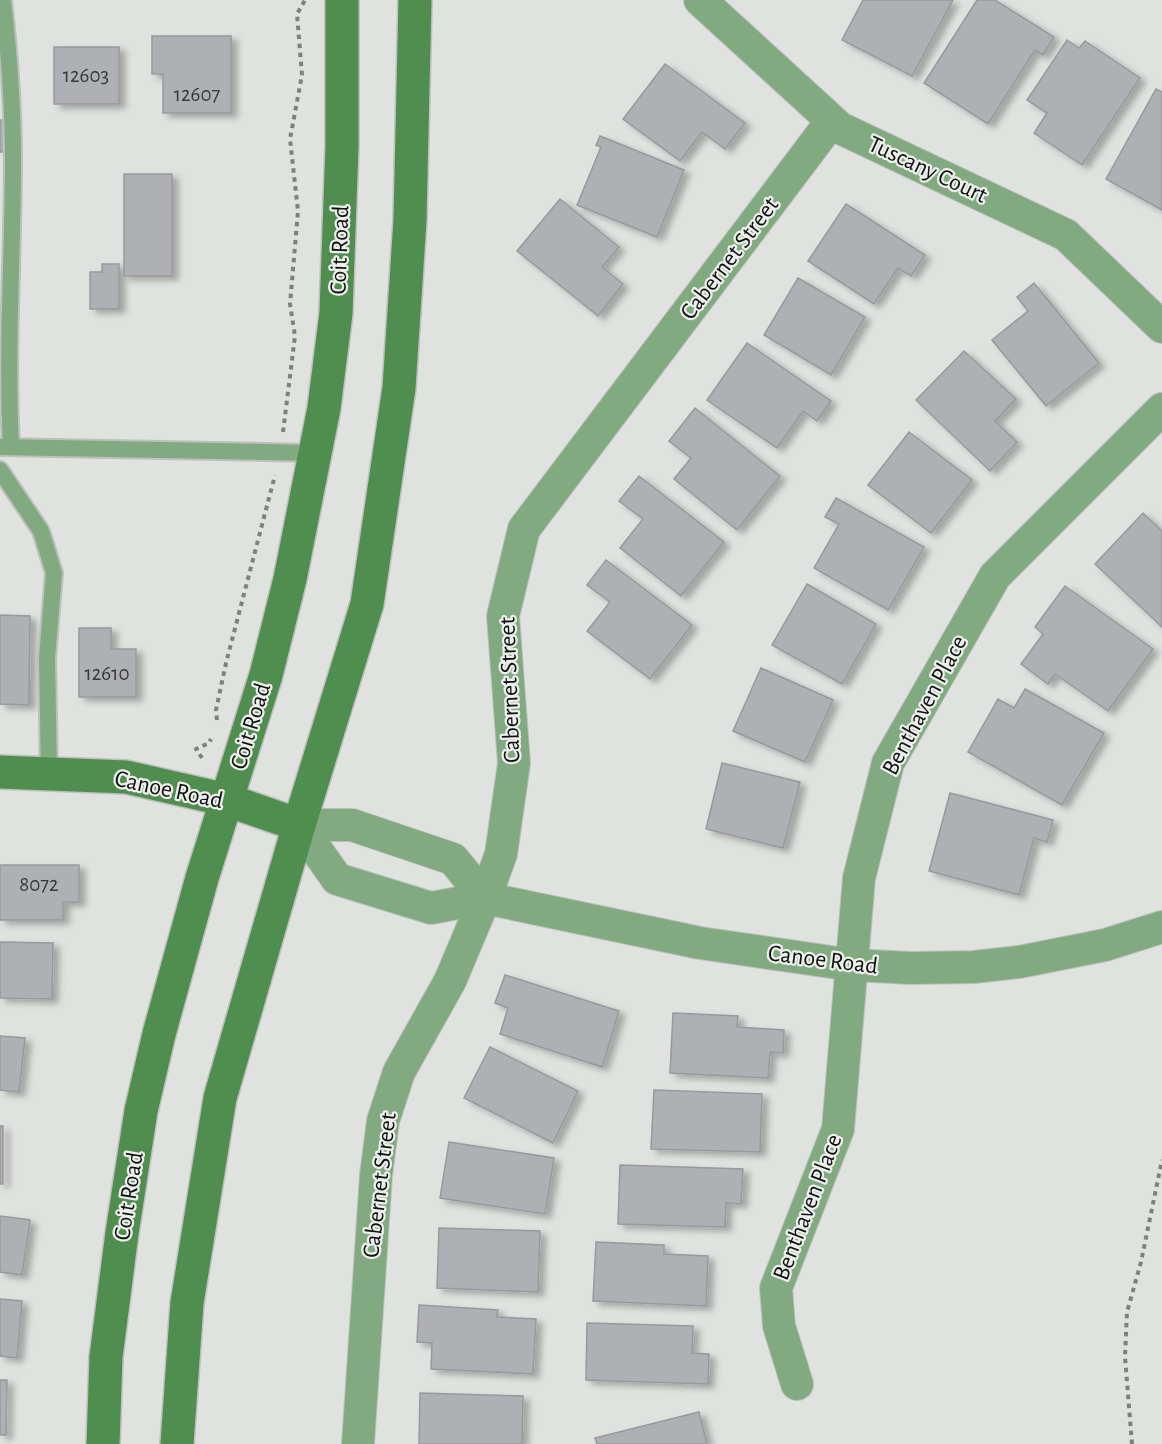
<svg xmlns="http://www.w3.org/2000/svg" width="1162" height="1444" font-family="'Alegreya Sans',sans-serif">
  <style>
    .building { fill: #afb0b3; stroke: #98999c; stroke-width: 1.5; filter: url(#shadow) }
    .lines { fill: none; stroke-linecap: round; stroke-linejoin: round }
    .lane-casing { stroke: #bec0be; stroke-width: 20 }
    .street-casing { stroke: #bec0be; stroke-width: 34 }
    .secondary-casing { stroke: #bec0be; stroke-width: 36 }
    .path { stroke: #7e807e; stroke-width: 4; stroke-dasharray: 4.5 4.5; stroke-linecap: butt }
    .lane { stroke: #82aa80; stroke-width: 16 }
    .street { stroke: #82aa80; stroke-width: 32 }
    .secondary { stroke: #508e50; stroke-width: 33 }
    .labels { text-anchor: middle; stroke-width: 4.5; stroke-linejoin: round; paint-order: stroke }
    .number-label { font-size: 21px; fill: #373838 }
    .street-label { font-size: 24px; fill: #0f100f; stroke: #ecefec }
  </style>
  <defs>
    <filter id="shadow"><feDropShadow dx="6" dy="4" stdDeviation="3" flood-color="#0004"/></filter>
  </defs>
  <rect width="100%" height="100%" fill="#dfe2df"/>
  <g class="building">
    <polygon points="863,0 953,0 912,76 842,40"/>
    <polygon points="977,0 995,0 1054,37 1043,55 1035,50 988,124 924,83"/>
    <polygon points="152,36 231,36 231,113 163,113 163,74 152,74"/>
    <polygon points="1067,40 1079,48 1085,41 1140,78 1082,165 1034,133 1047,113 1027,100"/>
    <rect x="54" y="47" width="65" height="57"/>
    <polygon points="665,64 745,123 725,149 702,132 680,161 623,119"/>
    <polygon points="1156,89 1162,92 1162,210 1106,179"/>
    <rect x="0" y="120" width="7" height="32"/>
    <polygon points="600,136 684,170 657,237 577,205 601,147 596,145"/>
    <rect x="124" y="174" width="48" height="102"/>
    <polygon points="560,199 619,247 602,267 623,284 598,316 517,251"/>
    <polygon points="846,204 925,255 911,276 898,268 874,304 808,261"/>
    <polygon points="102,264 119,264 119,309 90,309 90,272 102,272"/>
    <polygon points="798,278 865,317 831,375 764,335"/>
    <polygon points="1034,283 1099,363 1046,406 992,340 1028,311 1017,297"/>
    <polygon points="747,343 831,401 817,421 803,411 777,448 707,400"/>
    <polygon points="964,351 1016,399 995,421 1017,442 990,471 916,400"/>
    <polygon points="695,408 780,476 737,530 674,479 691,458 669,441"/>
    <polygon points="909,432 972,480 931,533 868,485"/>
    <polygon points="639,476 724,542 681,596 620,548 643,519 619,501"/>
    <polygon points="836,498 924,547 888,610 814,568 839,524 825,517"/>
    <polygon points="1143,513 1162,531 1162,627 1095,564"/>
    <polygon points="606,560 692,625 650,679 587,631 610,602 587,585"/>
    <polygon points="807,584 876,624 842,684 772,645"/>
    <polygon points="1065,586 1153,649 1108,711 1055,674 1048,684 1021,664 1043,634 1035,627"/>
    <polygon points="0,615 30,616 29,705 0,704"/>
    <polygon points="79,628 111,628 111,649 136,649 136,697 79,697"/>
    <polygon points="761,668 833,700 805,762 733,731"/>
    <polygon points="1025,689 1104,733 1062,805 968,752 998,699 1014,708"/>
    <polygon points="722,763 800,782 783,848 706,829"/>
    <polygon points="950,793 1053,820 1047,842 1034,838 1019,895 929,871"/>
    <polygon points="0,865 79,865 79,902 63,902 63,920 0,920"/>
    <polygon points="0,942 53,943 52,999 0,998"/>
    <polygon points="505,975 619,1011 602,1067 500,1034 508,1008 495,1003"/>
    <polygon points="673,1013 738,1016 737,1027 784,1030 783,1053 770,1052 768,1078 670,1073"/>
    <polygon points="0,1036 25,1038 19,1092 0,1090"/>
    <polygon points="490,1047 578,1091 553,1143 464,1098"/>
    <polygon points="654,1090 762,1094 760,1152 651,1149"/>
    <rect x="0" y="1126" width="3" height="58"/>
    <polygon points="449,1142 554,1158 545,1214 440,1198"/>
    <polygon points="620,1165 743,1169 741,1204 726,1203 725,1227 618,1224"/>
    <polygon points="0,1216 30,1220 22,1275 0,1272"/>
    <polygon points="439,1228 540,1231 538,1292 437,1288"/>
    <polygon points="596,1242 664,1245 664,1254 708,1256 706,1306 593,1301"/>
    <polygon points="0,1299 22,1301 17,1358 0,1356"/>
    <polygon points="419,1305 498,1310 497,1317 536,1319 533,1374 431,1369 432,1343 417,1342"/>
    <polygon points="587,1323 693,1326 692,1353 709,1354 708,1384 586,1380"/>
    <polygon points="0,1380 7,1380 6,1435 0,1435"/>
    <polygon points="420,1393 523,1396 522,1444 419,1444"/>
    <polygon points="699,1412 707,1444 597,1444 595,1438"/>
  </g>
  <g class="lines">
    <g class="lane-casing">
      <g id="lane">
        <path d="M3 0C9 53 13 106 13 159 13 255 6 350 11 446"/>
        <polyline points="1,447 315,453"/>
        <polyline points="0,470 41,531 54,573 47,658 49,774"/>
      </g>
    </g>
    <g class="street-casing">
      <g id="street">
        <polyline points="700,0 840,128 1066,235 1162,327"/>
        <polyline points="299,825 337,879 431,908 485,898 700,943 852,965 911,968 974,967 1019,962 1105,945 1162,927"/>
        <polyline points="299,825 352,825 453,859 485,898"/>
        <polyline points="797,1384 779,1326 776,1288 838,1129 859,878 888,763 995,576 1162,409"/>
        <polyline points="358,1444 376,1175 383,1121 399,1072 450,981 485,898 501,854 514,763 503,616 524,529 831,122"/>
      </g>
    </g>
    <g class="secondary-casing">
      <g id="secondary">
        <polyline points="0,772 126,777 227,800 299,825"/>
        <polyline points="103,1444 106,1357 122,1233 141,1111 159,1034 202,878 266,675 290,579 324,408 336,313 342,146 342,0"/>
        <polyline points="177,1444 187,1303 220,1098 299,825 367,604 399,388 410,220 415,0"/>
      </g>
    </g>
    <g class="path">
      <polyline points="283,432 295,336 290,304 298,211 290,139 302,75 297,14 305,0"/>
      <polyline points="217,720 216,710 226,663 275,475"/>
      <polyline points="202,758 196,749 209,743 211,739"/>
      <polyline points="1132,1444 1125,1357 1127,1312 1141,1262 1162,1160"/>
    </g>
    <use href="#lane" class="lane"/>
    <use href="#street" class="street"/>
    <use href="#secondary" class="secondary"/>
  </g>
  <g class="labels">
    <g class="number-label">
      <text x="86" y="82">12603</text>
      <text x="197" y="101">12607</text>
      <text x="107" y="680">12610</text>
      <text x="39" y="891">8072</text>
    </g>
    <g class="street-label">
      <text transform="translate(928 169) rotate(25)" y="8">Tuscany Court</text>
      <text transform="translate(339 250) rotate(-88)" y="8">Coit Road</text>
      <text transform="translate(729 258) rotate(-53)" y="8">Cabernet Street</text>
      <text transform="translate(509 690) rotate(-92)" y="8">Cabernet Street</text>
      <text transform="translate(924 705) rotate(-62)" y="8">Benthaven Place</text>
      <text transform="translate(250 726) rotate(-73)" y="8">Coit Road</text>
      <text transform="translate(169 789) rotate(12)" y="8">Canoe Road</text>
      <text transform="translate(823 959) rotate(7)" y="8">Canoe Road</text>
      <text transform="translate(379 1185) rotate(-83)" y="8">Cabernet Street</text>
      <text transform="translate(128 1196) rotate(-81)" y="8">Coit Road</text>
      <text transform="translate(807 1207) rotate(-69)" y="8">Benthaven Place</text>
    </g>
  </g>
</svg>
